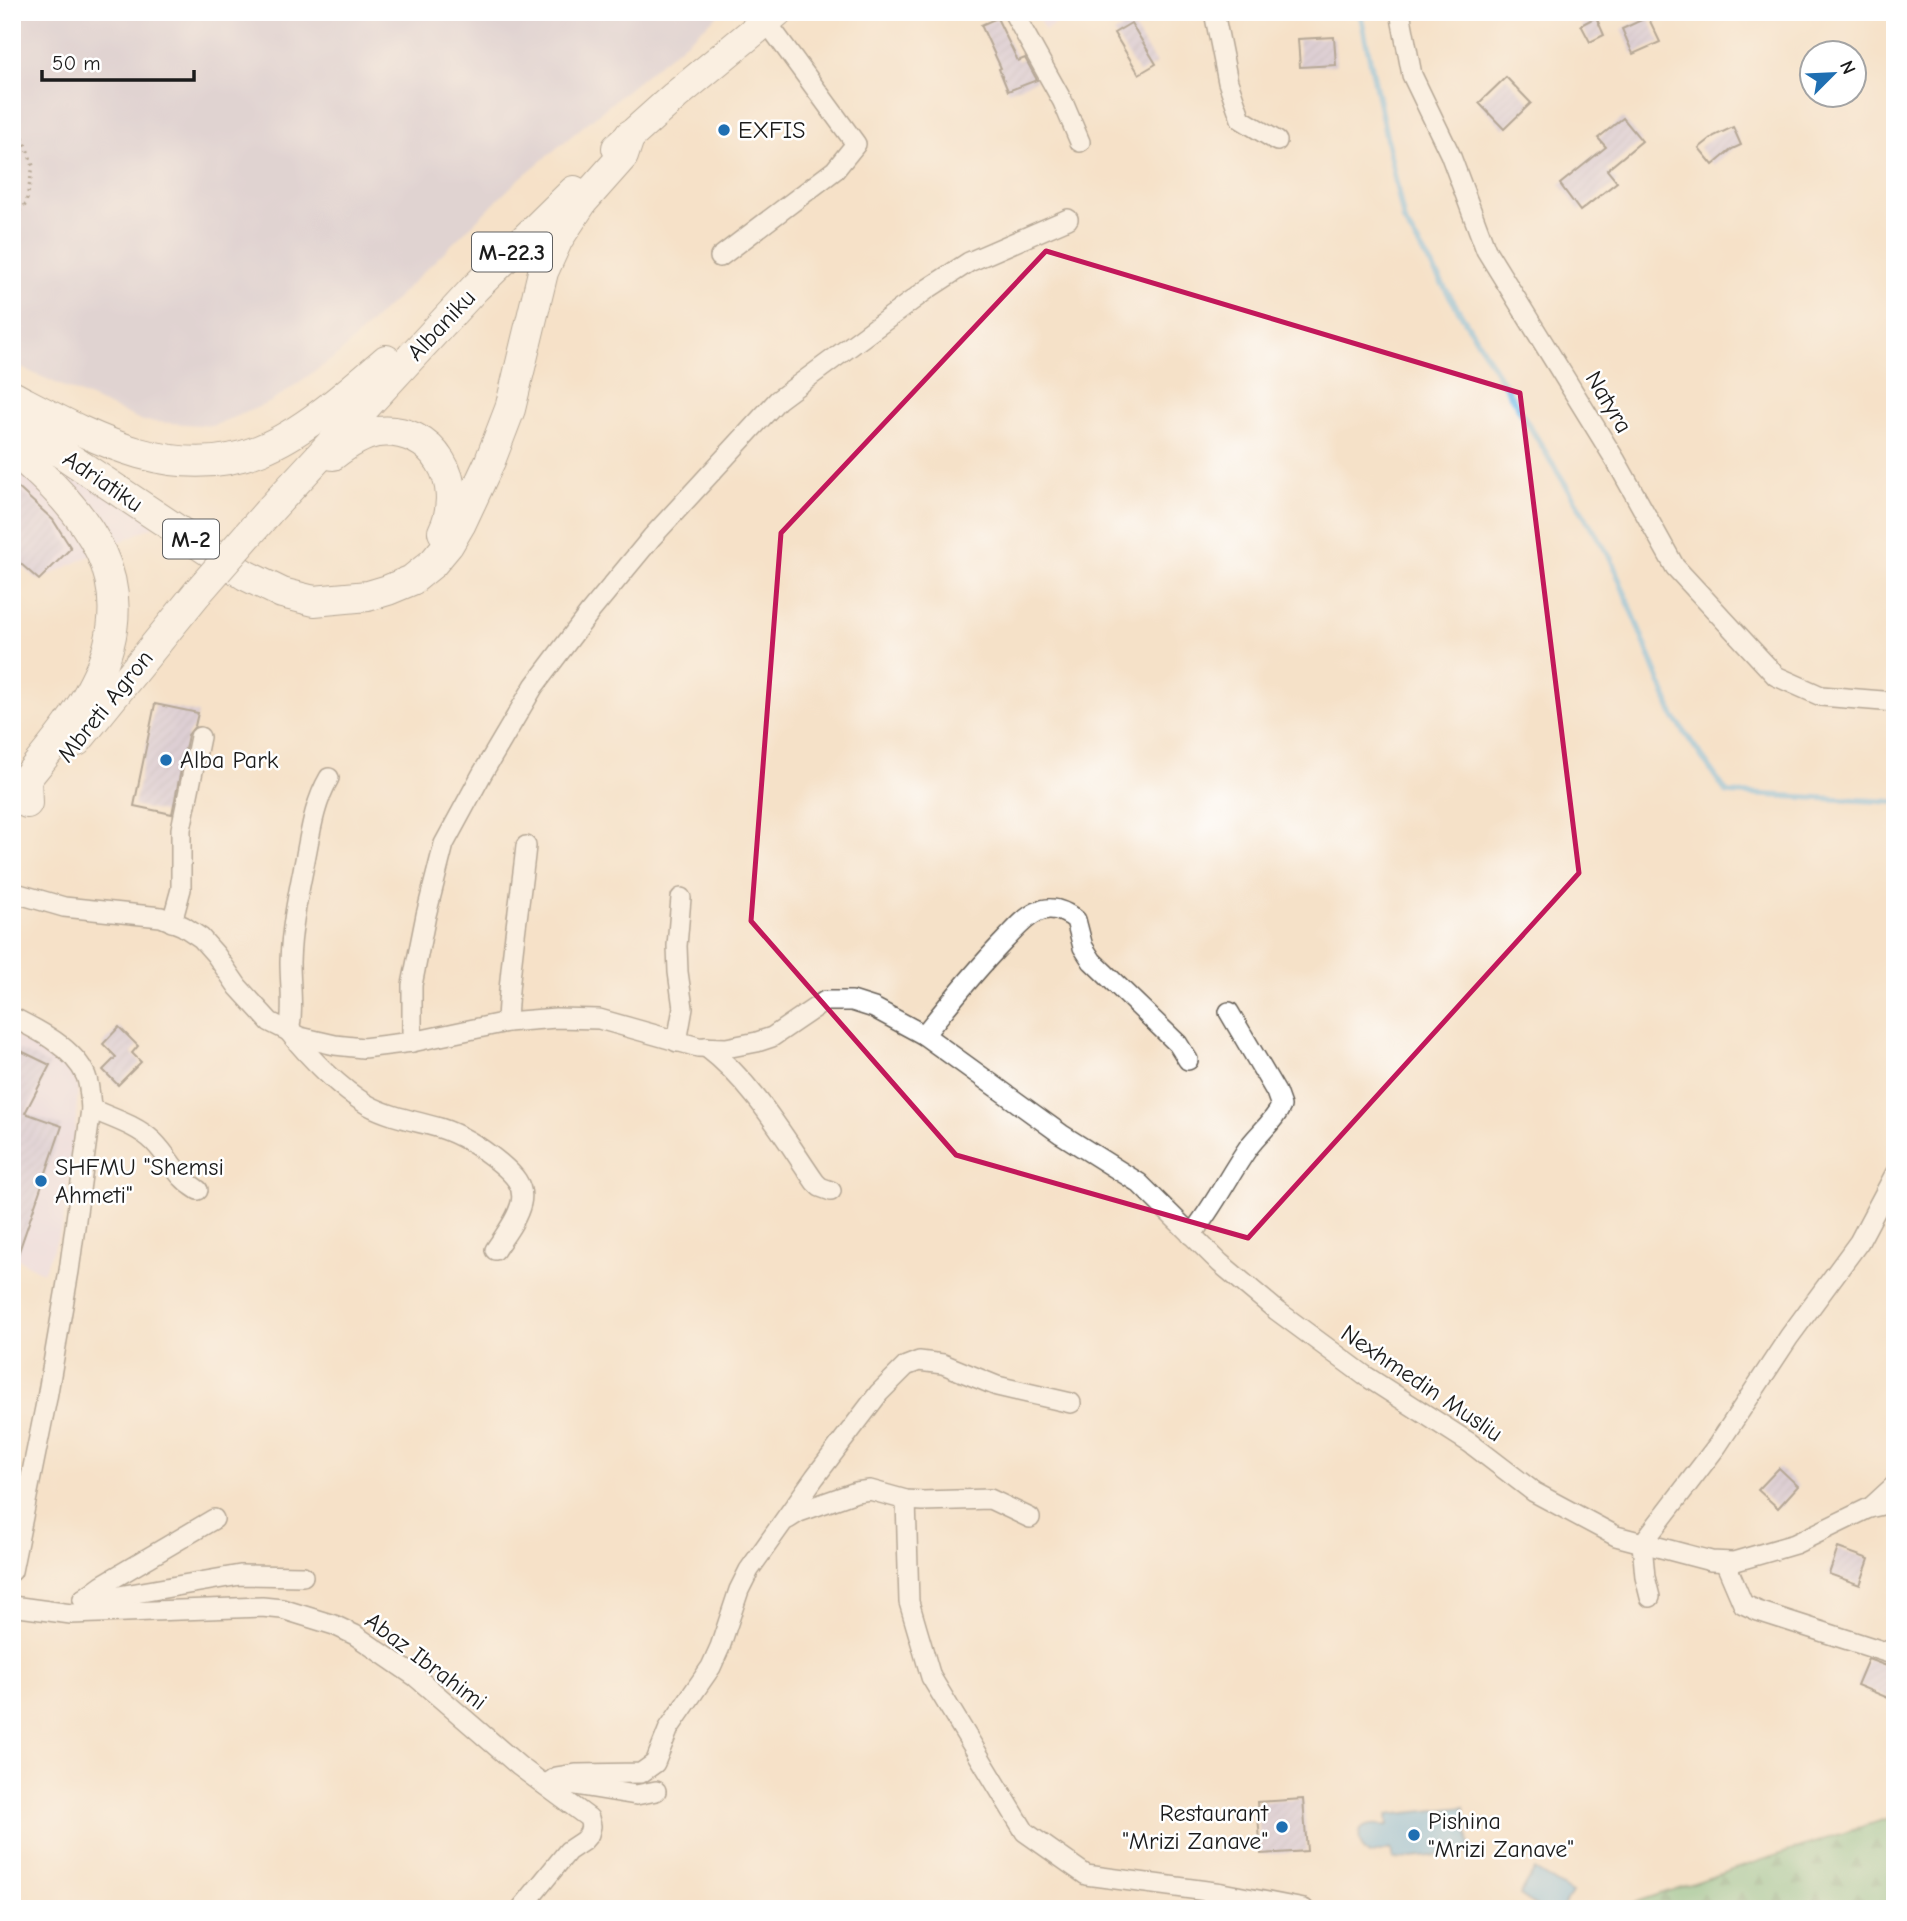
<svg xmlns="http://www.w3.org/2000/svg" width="1907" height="1921" font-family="'Comic Neue',sans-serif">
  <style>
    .built { fill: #e1d4f4 }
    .industrial { fill: #c5c0db }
    .forest { fill: url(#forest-firs); stroke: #476d52; stroke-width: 2 }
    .water { fill: #69b6e3; stroke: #426980; stroke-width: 2 }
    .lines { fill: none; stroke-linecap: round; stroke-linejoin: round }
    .stream { stroke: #69b6e3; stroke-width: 6 }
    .building { fill: url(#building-hatch) }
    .minor-casing { stroke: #686158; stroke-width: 22 }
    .primary-casing { stroke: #686158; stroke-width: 32 }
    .path { stroke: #686158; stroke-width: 3.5; stroke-dasharray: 2 5; stroke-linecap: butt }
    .minor { stroke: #fff; stroke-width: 19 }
    .primary { stroke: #fff; stroke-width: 30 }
    .primary-bridge-casing { stroke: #686158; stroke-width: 32; stroke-linecap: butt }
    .primary-bridge { stroke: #fff; stroke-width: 30 }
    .marked { fill: none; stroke: #c2185b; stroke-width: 5; stroke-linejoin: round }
    .poi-dot { fill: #1f6fb2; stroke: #fff; stroke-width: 2.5 }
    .labels { text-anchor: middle; stroke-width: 5; stroke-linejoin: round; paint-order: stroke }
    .shield { fill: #fff; stroke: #606060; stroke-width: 2 }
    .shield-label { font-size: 23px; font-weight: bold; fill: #1c1c1c }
    .poi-label { font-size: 24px; fill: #1c1c1c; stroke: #fff; text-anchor: start }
    .street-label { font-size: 24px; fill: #1c1c1c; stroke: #fff }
  </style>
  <defs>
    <pattern id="forest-firs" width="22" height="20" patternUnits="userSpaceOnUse" patternTransform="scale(1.75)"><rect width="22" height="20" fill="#72be87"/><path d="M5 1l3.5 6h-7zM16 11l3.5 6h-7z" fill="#5d9a6e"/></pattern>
    <pattern id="building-hatch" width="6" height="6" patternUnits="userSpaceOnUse" patternTransform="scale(1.75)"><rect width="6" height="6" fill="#bfb8e2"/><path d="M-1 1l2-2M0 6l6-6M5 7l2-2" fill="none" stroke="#a49ec1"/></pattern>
  </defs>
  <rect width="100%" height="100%" fill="#fff"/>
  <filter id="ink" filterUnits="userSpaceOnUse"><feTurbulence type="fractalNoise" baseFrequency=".0143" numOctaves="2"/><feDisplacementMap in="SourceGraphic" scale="14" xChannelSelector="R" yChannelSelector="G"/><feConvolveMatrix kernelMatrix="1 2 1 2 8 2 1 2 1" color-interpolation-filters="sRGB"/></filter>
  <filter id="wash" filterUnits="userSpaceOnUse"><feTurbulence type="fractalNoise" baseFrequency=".00686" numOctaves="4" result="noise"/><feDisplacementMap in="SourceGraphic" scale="28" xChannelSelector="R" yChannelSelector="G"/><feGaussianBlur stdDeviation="1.57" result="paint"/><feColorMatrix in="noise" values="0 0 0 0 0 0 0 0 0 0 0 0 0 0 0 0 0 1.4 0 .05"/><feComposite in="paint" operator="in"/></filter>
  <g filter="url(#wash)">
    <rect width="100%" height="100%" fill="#f5e1c8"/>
    <g class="built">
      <polygon points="1034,12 1075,12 1045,30"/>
      <polygon points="12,401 164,521 39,580 12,559"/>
      <polygon points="12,1034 69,1068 78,1086 75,1135 62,1228 43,1273 12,1255"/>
    </g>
    <polygon class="industrial" points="12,12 722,12 518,180 338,355 271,402 213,426 143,421 12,364"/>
    <polygon class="forest" points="1895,1816 1895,1909 1615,1909"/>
    <g class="water">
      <path d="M1464 1807 1470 1852 1393 1860 1391 1849 1369 1855C1359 1847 1353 1827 1371 1825 1377 1824 1382 1826 1388 1825L1387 1815Z"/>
      <polygon points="1535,1870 1572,1893 1562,1909 1541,1909 1520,1895"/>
    </g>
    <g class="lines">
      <polyline class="stream" points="1360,12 1404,221 1611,559 1674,717 1727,793 1895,802"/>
    </g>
    <g id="blocks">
      <g class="building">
        <polygon points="1596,17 1604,35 1590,42 1581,25"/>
        <polygon points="1648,17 1660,42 1633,54 1622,29"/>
        <polygon points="997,18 1018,61 1025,58 1037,80 1008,91 999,69 1001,68 981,25"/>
        <polygon points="1131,23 1156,64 1139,74 1114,33"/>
        <polygon points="1334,37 1336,65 1300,67 1298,39"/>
        <polygon points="1506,77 1531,103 1504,129 1479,103"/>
        <polygon points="1623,118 1642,141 1607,170 1617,182 1580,211 1560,184 1606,147 1598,138"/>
        <polygon points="1733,127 1741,145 1732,149 1713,165 1699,148 1714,136"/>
        <polygon points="12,482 53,520 71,548 39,580 12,556"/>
        <polygon points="155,704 198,713 195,726 188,735 172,814 134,806"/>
        <polygon points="119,1027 138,1046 132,1053 141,1062 118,1085 103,1070 116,1057 103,1044"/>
        <polygon points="19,1050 50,1065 25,1113 62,1126 15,1263 12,1263 12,1064"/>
        <polygon points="1779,1468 1798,1486 1778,1508 1758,1490"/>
        <polygon points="1838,1548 1869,1559 1860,1585 1829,1574"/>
        <polygon points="1868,1659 1895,1669 1895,1681 1888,1698 1857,1685"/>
        <polygon points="1303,1799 1307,1851 1261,1854 1257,1802"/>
      </g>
    </g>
  </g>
  <g filter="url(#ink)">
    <use href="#blocks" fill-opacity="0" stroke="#686158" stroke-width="2"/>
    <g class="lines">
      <g class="minor-casing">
        <g id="minor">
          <polyline points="1013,12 1063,102 1080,142"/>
          <polyline points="1214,12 1228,82 1241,119 1277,141"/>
          <polyline points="1400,12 1412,75 1450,154 1486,250 1616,461 1675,567 1776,676 1821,696 1895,702"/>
          <polyline points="720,257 835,170 856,144 766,21"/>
          <path d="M329 778C315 802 311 829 306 855 299 891 291 926 290 962 290 985 294 1009 289 1032 309 1057 340 1089 368 1105 390 1117 416 1121 440 1128 462 1135 482 1148 500 1163 513 1174 525 1185 521 1203 517 1220 504 1236 495 1250"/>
          <polyline points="12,892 64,907 161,917 183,926 201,938 216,955 238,987 270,1022 300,1037 335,1045 363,1048 412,1042 507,1022 556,1018 599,1019 698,1047 726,1048 757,1042 772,1037 825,1001 852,1001 874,1008 924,1035 1061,1134 1139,1183 1220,1263 1276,1310 1364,1375 1470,1443 1534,1492 1616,1536 1711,1561 1733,1562 1795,1544 1869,1508 1895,1502"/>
          <polyline points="172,922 181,889 181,829 200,737"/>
          <path d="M12 1017C38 1030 74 1048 86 1076 90 1086 90 1098 91 1109L69 1271 47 1398 12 1571"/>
          <path d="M507 1022C509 963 520 905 526 846"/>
          <path d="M924 1035C950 1002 976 970 1005 940 1014 931 1024 918 1037 912 1051 905 1065 911 1076 920L1083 947 1092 961 1178 1044 1188 1060"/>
          <polyline points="412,1042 412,985 426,915 444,844 482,774 534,686 590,612 652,537 778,400 929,288 969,262 1068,219"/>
          <polyline points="677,1042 683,1008 678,972 677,946 681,898"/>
          <path d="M706 1047C753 1083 782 1134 815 1182L820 1187 831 1191"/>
          <path d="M91 1109C112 1118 138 1126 154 1142 171 1159 175 1176 198 1190"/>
          <path d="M1191 1235C1213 1208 1228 1177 1248 1148 1258 1134 1274 1122 1281 1106L1276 1092 1229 1012"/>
          <polyline points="906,1500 909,1602 931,1677 1025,1832 1086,1875 1222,1893 1304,1909"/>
          <polyline points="1870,1508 1895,1485"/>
          <polyline points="788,1519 799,1512 856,1492 870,1490 906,1500 923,1501 990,1499 1030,1518"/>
          <polyline points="1725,1562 1743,1604 1758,1611 1895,1655"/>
          <polyline points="1650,1597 1645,1577 1642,1544 1717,1446 1789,1337 1859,1242 1895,1174"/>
          <polyline points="83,1599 113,1597 240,1575 303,1576"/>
          <polyline points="83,1599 102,1585 214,1519"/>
          <polyline points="12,1606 71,1614 262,1607 282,1609 334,1625 355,1635 416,1677 519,1766 589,1818 591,1826 589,1834 583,1841 568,1851 521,1909"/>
          <polyline points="563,1783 636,1795 656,1791"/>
          <polyline points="545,1785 557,1777 577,1774 641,1773 655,1763 669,1728 711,1667 720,1647 739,1590 749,1570 815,1477 879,1393 906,1366 919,1361 943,1364 997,1386 1071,1403"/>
        </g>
      </g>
      <g class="primary-casing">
        <g id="primary">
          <polyline points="617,148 675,96 777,12"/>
          <path d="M12 396C89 436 173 485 260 450 305 432 350 391 386 360"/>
          <polyline points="12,420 245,575 282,593 314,601 368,596 388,590 412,580 433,563 448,545 461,523 490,461 510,409 543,272 558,239 583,201 623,156 630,135"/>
          <path d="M12 449C87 512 146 582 94 683 77 718 50 749 26 779L27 803"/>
          <path d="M333 455C346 445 361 435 377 432 434 425 467 484 443 532"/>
          <polyline points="268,512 475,288 574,191"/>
          <polyline points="77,741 198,592"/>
        </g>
      </g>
      <polyline class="path" points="12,120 19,126 33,166 26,204 12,218"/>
      <use href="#minor" class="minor"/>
      <use href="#primary" class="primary"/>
      <g class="primary-bridge-casing">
        <polyline id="primary-bridge" points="198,592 268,512"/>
      </g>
      <use href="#primary-bridge" class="primary-bridge"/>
    </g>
  </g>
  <path d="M0 0H1907V1921H0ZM1046 251 1520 393 1579 873 1248 1238 956 1155 751 921 781 533Z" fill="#f5e1c8" fill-opacity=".55" fill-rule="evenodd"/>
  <path class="marked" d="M1046 251 1520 393 1579 873 1248 1238 956 1155 751 921 781 533Z"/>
  <g class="poi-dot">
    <circle cx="724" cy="130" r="7"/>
    <circle cx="166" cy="760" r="7"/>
    <circle cx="41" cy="1181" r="7"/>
    <circle cx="1282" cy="1827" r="7"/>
    <circle cx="1414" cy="1835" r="7"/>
  </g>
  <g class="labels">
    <g class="shield">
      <rect x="472" y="232.5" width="80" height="39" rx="5"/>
      <rect x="163" y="519.5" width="56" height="39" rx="5"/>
    </g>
    <g class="shield-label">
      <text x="512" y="260">M-22.3</text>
      <text x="191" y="547">M-2</text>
    </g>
    <g class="poi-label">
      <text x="738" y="138">EXFIS</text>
      <text x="180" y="768">Alba Park</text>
      <text x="55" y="1175">SHFMU "Shemsi<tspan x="55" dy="28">Ahmeti"</tspan></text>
      <text x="1268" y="1821" text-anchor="end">Restaurant<tspan x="1268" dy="28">"Mrizi Zanave"</tspan></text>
      <text x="1428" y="1829">Pishina<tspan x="1428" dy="28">"Mrizi Zanave"</tspan></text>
    </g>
    <g class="street-label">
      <text transform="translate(441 325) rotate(-47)" y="8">Albaniku</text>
      <text transform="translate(1609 402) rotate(59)" y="8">Natyra</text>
      <text transform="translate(103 481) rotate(34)" y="8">Adriatiku</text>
      <text transform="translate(105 706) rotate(-51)" y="8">Mbreti Agron</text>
      <text transform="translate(1422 1383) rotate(34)" y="8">Nexhmedin Musliu</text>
      <text transform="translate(426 1661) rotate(37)" y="8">Abaz Ibrahimi</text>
    </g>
  </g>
  <rect width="1907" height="1921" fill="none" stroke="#fff" stroke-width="42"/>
  <g transform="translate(1833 74) rotate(66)"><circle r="33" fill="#ffffff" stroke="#a4a4a4" stroke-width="2"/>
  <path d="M0-5L12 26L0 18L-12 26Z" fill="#1f6fb2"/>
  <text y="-10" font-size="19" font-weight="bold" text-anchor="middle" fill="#1c1c1c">N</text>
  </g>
  <path d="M42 70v10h152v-10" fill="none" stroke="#1c1c1c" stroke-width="3.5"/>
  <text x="52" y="70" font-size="21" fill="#1c1c1c" stroke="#ffffff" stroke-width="5" paint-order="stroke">50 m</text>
</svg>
